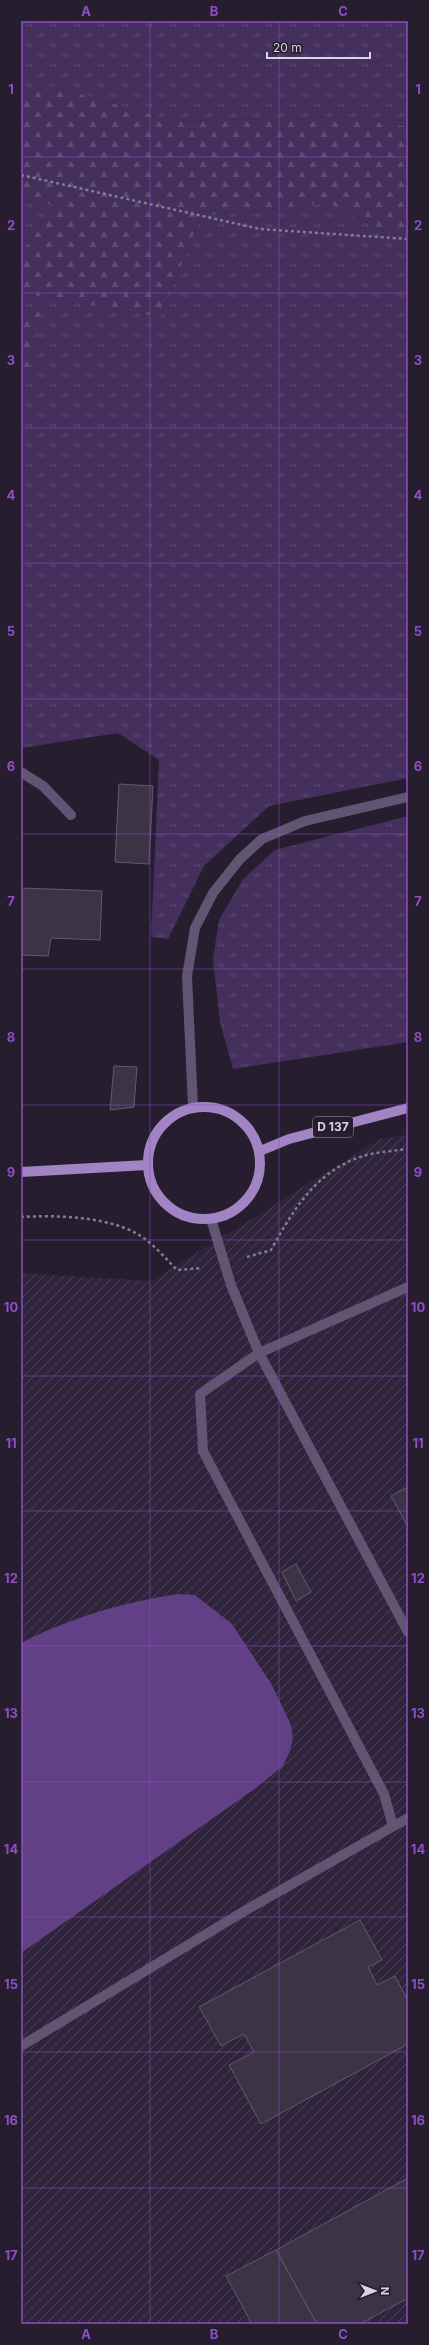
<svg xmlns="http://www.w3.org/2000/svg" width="429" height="2345" font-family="Inter,sans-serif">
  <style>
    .industrial { fill: url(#industrial-furrows) }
    .grass { fill: url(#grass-tufts) }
    .forest { fill: url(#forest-firs) }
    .water { fill: #624085 }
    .building { fill: #3c3445; stroke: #635a6e }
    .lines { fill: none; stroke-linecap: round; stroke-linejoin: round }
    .path { stroke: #847d8c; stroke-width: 2.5; stroke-dasharray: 3 3; stroke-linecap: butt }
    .minor { stroke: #625473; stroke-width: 10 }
    .major { stroke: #a284c4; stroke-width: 10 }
    .grid { fill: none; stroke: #8e4ec6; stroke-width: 1; stroke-opacity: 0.55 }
    .labels { text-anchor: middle; stroke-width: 3.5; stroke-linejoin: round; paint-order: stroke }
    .shield { fill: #261e2f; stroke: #a39dab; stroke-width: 1 }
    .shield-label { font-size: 12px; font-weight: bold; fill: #d9d4e0 }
    .neatline { fill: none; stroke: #8e4ec6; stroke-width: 1.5 }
    .grid-label { font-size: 13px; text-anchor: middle; font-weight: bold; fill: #8e4ec6 }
  </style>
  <defs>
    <pattern id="industrial-furrows" width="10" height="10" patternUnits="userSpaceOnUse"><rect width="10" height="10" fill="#2f243b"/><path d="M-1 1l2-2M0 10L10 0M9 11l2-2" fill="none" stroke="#4d4357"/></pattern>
    <pattern id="grass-tufts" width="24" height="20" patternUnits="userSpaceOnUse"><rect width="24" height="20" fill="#452f5d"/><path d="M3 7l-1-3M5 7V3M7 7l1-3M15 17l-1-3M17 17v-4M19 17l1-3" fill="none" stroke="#5f4c74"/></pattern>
    <pattern id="forest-firs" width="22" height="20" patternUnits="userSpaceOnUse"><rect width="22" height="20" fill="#452f5d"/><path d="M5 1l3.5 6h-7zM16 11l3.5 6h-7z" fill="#5f4c74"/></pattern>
  </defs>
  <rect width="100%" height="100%" fill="#261e2f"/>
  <polygon class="industrial" points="408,1135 408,2324 21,2324 21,1273 151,1281 380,1139"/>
  <g class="grass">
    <polygon points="21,21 408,21 408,127 356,117 174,121 53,86 21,93"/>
    <polygon points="21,199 53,205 21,256"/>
    <polygon points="327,203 385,231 408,238 408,778 269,806 204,866 168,939 151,937 159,760 118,733 21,748 21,293 160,317 201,216"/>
    <polygon points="408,816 408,1042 233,1069 220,1022 213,959 219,920 243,879 275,850"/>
  </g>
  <g class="forest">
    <polygon points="53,86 174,121 356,117 408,127 408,238 385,231 327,203 201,216 160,317 21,293 21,256 53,205 21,199 21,93"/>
    <polygon points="21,310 43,311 21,392"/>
  </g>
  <path class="water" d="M178 1594 195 1595 232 1624 272 1685 291 1725 293 1738 290 1751 283 1766 256 1788 21 1953V1643C72 1617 121 1603 178 1594Z"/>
  <g class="building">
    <polygon points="119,784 153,786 149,864 115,862"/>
    <polygon points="21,888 102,891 100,940 51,938 48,956 21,955"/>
    <polygon points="114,1066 137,1067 134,1107 110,1110"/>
    <polygon points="408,1487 408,1527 391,1496"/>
    <polygon points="296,1564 311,1592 296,1601 282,1572"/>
    <polygon points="360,1920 382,1960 368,1967 377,1985 395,1976 408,2001 408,2044 261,2124 229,2065 254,2052 244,2034 221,2046 199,2007"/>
    <polygon points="408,2178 408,2298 360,2324 317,2324 276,2250"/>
    <polygon points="276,2250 317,2324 252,2324 226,2276"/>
  </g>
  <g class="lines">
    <g class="path">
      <polyline points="21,175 260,229 408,239"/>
      <path d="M21 1217C55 1215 108 1216 139 1235 154 1244 165 1258 177 1270L202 1268"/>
      <path d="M247 1257 271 1250C293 1210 316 1171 363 1156 377 1152 393 1151 408 1149"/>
    </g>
    <g class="minor">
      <polyline points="21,772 43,786 71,815"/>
      <polyline points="193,1107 187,976 195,928 213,893 240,859 262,839 305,821 408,797"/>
      <polyline points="211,1219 231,1285 259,1353 408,1632"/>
      <polyline points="393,1826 384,1794 203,1451 200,1394 259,1353 408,1287"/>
      <polyline points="21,2046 246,1910 408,1818"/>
    </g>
    <g class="major">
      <circle cx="204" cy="1163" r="56"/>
      <polyline points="260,1151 289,1139 408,1108"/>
      <polyline points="21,1172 147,1165"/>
    </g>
  </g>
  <path class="grid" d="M150 21V2324M279 21V2324M21 157H408M21 293H408M21 428H408M21 563H408M21 699H408M21 834H408M21 969H408M21 1105H408M21 1240H408M21 1376H408M21 1511H408M21 1646H408M21 1782H408M21 1917H408M21 2052H408M21 2188H408"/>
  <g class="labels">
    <rect class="shield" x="313" y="1117" width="40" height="20" rx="3"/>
    <g class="shield-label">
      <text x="333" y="1131">D 137</text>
    </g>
  </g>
  <rect width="429" height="2345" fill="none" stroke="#261e2f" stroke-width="44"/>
  <g transform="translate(375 2291) rotate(90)" stroke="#261e2f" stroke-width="3" paint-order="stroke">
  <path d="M0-3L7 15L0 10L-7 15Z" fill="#d9d4e0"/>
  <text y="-6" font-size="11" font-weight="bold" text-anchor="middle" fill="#d9d4e0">N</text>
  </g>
  <path d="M267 52v6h103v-6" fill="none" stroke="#d9d4e0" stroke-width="2"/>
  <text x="273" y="52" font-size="12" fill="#d9d4e0" stroke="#261e2f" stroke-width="3" paint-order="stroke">20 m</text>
  <rect x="22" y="22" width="385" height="2301" class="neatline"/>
  <g class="grid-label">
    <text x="86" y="16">A</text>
    <text x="214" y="16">B</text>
    <text x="343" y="16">C</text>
    <text x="11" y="94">1</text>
    <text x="418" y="94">1</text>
    <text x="11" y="230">2</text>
    <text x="418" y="230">2</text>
    <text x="11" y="365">3</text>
    <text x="418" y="365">3</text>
    <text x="11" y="500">4</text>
    <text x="418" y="500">4</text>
    <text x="11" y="636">5</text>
    <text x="418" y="636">5</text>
    <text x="11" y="771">6</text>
    <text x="418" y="771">6</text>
    <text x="11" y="906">7</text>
    <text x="418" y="906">7</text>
    <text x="11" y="1042">8</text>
    <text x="418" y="1042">8</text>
    <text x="11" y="1177">9</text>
    <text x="418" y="1177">9</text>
    <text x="11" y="1312">10</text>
    <text x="418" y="1312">10</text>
    <text x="11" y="1448">11</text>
    <text x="418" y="1448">11</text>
    <text x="11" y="1583">12</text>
    <text x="418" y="1583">12</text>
    <text x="11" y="1718">13</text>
    <text x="418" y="1718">13</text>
    <text x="11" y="1854">14</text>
    <text x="418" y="1854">14</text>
    <text x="11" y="1989">15</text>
    <text x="418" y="1989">15</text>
    <text x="11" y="2125">16</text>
    <text x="418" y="2125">16</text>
    <text x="11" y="2260">17</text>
    <text x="418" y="2260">17</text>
    <text x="86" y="2339">A</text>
    <text x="214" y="2339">B</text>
    <text x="343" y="2339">C</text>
  </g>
</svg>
